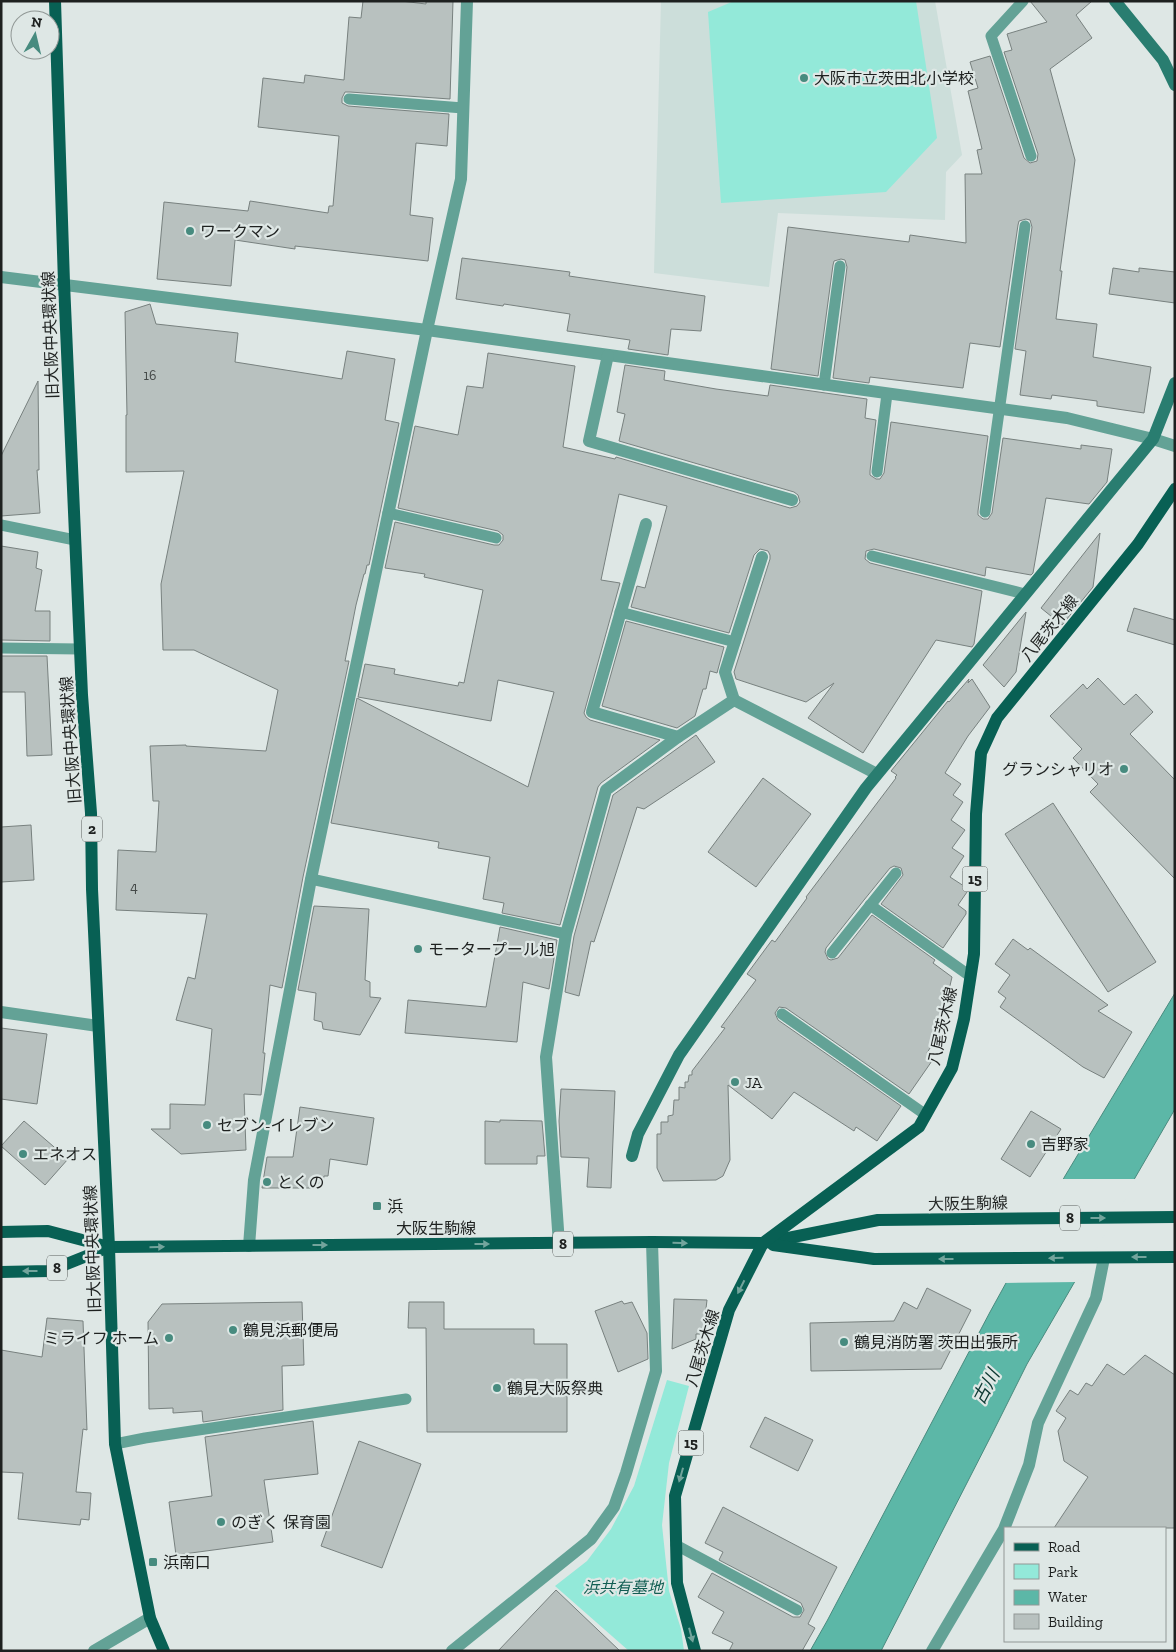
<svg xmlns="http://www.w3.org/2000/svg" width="1176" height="1652" font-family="'Zilla Slab','Noto Sans JP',serif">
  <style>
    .built { fill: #ccdeda }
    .green { fill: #93e9d9 }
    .water { fill: #5cb7a7; stroke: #498a7e }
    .pier { fill: #dee7e5 }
    .building { fill: #b8c1bf; stroke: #78817f }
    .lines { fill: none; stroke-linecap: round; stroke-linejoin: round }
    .lane { stroke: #63a296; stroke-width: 11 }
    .street { stroke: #63a296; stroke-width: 12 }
    .secondary { stroke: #297d70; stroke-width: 12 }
    .primary { stroke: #086054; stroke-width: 12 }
    .oneway { fill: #73a49c }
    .poi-dot { fill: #478b7f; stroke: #dee7e5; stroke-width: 2 }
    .labels { text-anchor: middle; stroke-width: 4.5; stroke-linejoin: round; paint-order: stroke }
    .number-label { font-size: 14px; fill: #444948 }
    .shield { fill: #dee7e5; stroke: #585c5b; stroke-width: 1 }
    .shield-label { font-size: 15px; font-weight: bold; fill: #1e2120 }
    .poi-label { font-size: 16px; fill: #1e2120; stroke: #dee7e5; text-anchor: start }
    .street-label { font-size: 16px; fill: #1e2120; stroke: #dee7e5 }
    .park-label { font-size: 16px; font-style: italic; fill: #125e53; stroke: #dee7e5 }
    .water-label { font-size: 18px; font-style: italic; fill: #0c3731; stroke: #dee7e5 }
  </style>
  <rect width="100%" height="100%" fill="#dee7e5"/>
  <polygon class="built" points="661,1 935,1 962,155 946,172 945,220 778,213 769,287 654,273"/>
  <g class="green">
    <polygon points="734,1 916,1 937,138 886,192 721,203 708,12"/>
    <polygon points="667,1380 689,1386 669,1463 662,1525 669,1591 681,1629 684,1651 629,1651 555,1586 587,1561 611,1529 634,1486"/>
  </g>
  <polygon class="water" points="1175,993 1175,1109 1027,1364 992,1434 881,1651 810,1651 827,1621 990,1312 1065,1176"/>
  <polygon class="pier" points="1060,1179 1137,1179 1077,1282 1003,1283"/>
  <g class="building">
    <polygon points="363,1 401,1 426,4 426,1 453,1 450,99 350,92 345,92 342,98 342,103 348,106 449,114 447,146 416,143 410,215 433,218 428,261 295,246 295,249 235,240 231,286 157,279 164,202 248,211 250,201 328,213 329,206 333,206 339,136 258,127 263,78 304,83 305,75 344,80 349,17 361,18"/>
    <polygon points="1030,1 1092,1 1076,15 1092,38 1050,69 1075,160 1060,271 1062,271 1056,319 1097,324 1093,357 1151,367 1144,413 1097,406 1097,401 1052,395 1051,399 1020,395 1026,351 1015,349 1032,227 1030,220 1026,219 1019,221 1018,225 1000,347 970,343 963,388 870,377 869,383 833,378 847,267 845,260 841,259 834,261 833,265 818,376 771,369 788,227 909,242 910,235 966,243 965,174 982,174 977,150 982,149 968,91 978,88 970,62 990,56 1024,158 1030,163 1037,161 1038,154 1004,52 1012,50 1007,34 1047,22"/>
    <polygon points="462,258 570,272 569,276 705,296 701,331 671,329 668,355 628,349 630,340 567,331 570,314 504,304 503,306 456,299"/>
    <polygon points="1113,268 1139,272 1139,268 1175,272 1175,303 1109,294"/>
    <polygon points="150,304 156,324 238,333 235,362 342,379 347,351 395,359 385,420 399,423 369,565 367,565 365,574 364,574 356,605 345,661 349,661 303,877 282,988 270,985 263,1053 265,1053 261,1095 244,1094 246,1150 181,1154 151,1129 170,1129 170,1104 205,1105 212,1029 176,1020 188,977 195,979 207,914 116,910 118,850 156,852 159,801 153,801 150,746 186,745 186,746 266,751 278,690 194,650 163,650 161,584 184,471 126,472 126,415 127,415 125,312"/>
    <polygon points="488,353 575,366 563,447 615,459 616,457 790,508 797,506 800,502 798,495 794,492 619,441 625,414 617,412 625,365 665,371 664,380 716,389 768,396 770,385 867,399 865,418 876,420 870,471 870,475 876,479 880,479 884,473 891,422 988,436 978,511 978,515 983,519 988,519 992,513 1003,438 1081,449 1081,445 1112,449 1107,482 1089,504 1046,498 1033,573 1031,575 986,567 985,576 874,549 866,551 865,559 870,563 982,591 974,644 972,647 936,640 863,753 808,718 834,683 806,702 736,679 734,672 770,559 770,555 768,551 760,549 754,555 729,633 631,607 637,586 645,588 667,506 619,494 601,580 620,583 584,713 586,717 590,720 660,740 601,783 598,787 560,925 502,913 504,903 483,899 490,857 438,848 439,842 331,823 357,698 528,787 554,692 498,680 491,721 358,697 365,664 395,669 394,674 458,686 459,682 464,683 483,590 424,577 425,574 385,568 395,522 494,545 499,545 503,540 503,535 498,531 398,508 415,426 458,435 467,386 483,388"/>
    <polygon points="38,381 39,470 37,470 40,513 1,516 1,456"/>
    <polygon points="1100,533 1093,587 1062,625 1041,608"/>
    <polygon points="1,546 38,552 36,568 42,570 35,611 50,611 50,641 1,640"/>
    <polygon points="1134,608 1175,620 1175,645 1127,631"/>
    <polygon points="1026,612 1016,672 1004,687 983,665"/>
    <polygon points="626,621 724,647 717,673 710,671 706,689 703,689 695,716 677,728 602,706"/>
    <polygon points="1,656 47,656 52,755 27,756 25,692 1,692"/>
    <polygon points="1098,678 1124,705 1136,694 1153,712 1130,734 1175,780 1175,879 1090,792 1098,784 1073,758 1082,749 1050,716 1083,684 1087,689"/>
    <polygon points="969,679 968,683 972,679 990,707 968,736 945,773 961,784 953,795 963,802 951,820 965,830 952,848 964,856 950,877 967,888 967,892 958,905 966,911 966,914 943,948 881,904 903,875 901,868 894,866 890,868 864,900 826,948 825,952 828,959 831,960 838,958 872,915 935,960 933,963 952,977 939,1033 927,1053 934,1058 909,1094 786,1008 779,1007 775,1013 778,1020 901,1106 877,1141 856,1127 854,1131 794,1092 772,1119 728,1085 730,1160 723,1176 716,1180 663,1181 657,1168 657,1134 661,1134 661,1122 668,1122 668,1116 673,1115 674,1100 679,1100 679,1087 685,1088 685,1082 688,1082 689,1075 692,1075 692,1071 725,1028 721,1027 756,980 747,974 772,940 775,942 807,898 806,897 896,778 895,777 897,775 891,771 948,701 949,702"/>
    <polygon points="696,735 715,762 644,809 637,807 594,942 591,941 579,996 565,992 574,936 613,795"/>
    <polygon points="763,778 811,814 756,887 708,852"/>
    <polygon points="1053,803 1156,962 1108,992 1005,834"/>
    <polygon points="31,825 34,880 1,882 1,827"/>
    <polygon points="314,906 369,909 365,980 370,982 370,997 381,998 360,1035 323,1029 322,1022 314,1020 316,993 298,990"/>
    <polygon points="500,927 557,940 549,989 523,982 517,1042 405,1033 408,1000 486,1007"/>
    <polygon points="1013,939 1028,950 1030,948 1108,1005 1098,1011 1132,1032 1104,1078 1083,1067 1000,1007 1006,998 998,992 1010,975 995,964"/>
    <polygon points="1,1028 47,1034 37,1104 1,1099"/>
    <polygon points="561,1089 615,1091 611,1188 587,1187 589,1158 561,1157 559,1121"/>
    <polygon points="300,1107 374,1118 367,1165 330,1159 328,1176 324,1176 322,1188 262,1188 267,1157 293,1157"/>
    <polygon points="1031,1111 1061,1129 1030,1177 1001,1159"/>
    <polygon points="500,1120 542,1121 545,1156 537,1156 537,1164 485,1164 485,1121 500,1122"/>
    <polygon points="24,1121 68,1159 45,1185 1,1146"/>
    <polygon points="927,1288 971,1310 941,1369 811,1371 810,1323 894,1321 904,1302 917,1309"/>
    <polygon points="674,1299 707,1300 703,1334 696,1334 696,1339 672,1349"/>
    <polygon points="622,1301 624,1304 632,1302 647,1333 648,1359 618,1372 595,1311"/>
    <polygon points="302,1302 304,1365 282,1366 283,1410 203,1422 202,1411 173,1413 173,1408 149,1409 148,1322 162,1304"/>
    <polygon points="409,1302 444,1302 444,1329 534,1329 534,1344 567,1344 567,1432 427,1432 426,1328 408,1328"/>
    <polygon points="47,1318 83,1321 87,1430 83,1429 76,1492 91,1493 89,1520 81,1519 80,1525 18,1519 23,1473 1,1472 1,1350 42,1357"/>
    <polygon points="1145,1355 1175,1375 1175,1528 1054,1528 1088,1477 1064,1461 1058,1431 1066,1418 1056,1411 1070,1390 1078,1395 1086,1383 1092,1386 1107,1364 1124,1375"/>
    <polygon points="765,1417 813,1440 798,1471 750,1447"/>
    <polygon points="313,1421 318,1474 264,1480 273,1542 176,1555 169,1502 212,1496 205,1437"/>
    <polygon points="359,1441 421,1464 382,1568 321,1546"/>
    <polygon points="723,1507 837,1567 808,1624 815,1628 802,1651 729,1651 733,1643 712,1633 724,1612 698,1597 712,1573 793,1617 800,1617 804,1610 801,1603 719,1560 723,1552 705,1543"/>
    <polygon points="556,1590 620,1651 498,1651"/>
  </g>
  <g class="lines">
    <g class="lane">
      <polyline points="1023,1 991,36 1031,156"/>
      <polyline points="349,99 463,108"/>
      <polyline points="824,385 840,266"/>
      <polyline points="877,472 887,394"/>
      <polyline points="985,512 1025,226"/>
      <polyline points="388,513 496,538"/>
      <polyline points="1,525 75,540"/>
      <polyline points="872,556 1025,594"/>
      <polyline points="620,612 735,642"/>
      <polyline points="1,648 80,649"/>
      <polyline points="311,879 566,934"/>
      <polyline points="870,905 970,976"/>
      <polyline points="832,953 896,873"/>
      <polyline points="782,1014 926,1115"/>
      <polyline points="115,1444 145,1438 406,1399"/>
      <polyline points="676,1545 797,1610"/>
    </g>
    <g class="street">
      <polyline points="1,277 427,330 1067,418 1153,439 1175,446"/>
      <polyline points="608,355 589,441 792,500"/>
      <polyline points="646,524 592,712 678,737"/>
      <polyline points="734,700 725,672 762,557"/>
      <polyline points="1,1012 98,1026"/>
      <polyline points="559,1244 546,1057 566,934 606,790 678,737 734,700 877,774"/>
      <polyline points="249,1246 254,1180 311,879 427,330 461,179 467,1"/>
      <polyline points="94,1651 150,1618"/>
      <polyline points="452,1651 591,1539 614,1507 626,1473 656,1371 652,1242"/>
      <polyline points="932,1651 1004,1529 1029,1465 1038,1423 1096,1298 1104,1258"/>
    </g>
    <g class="secondary">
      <polyline points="1115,1 1163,60 1175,85"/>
      <polyline points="632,1156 638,1134 679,1055 866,788 1153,439 1175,383"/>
    </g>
    <g class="primary">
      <polyline points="55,1 64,283 82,695 91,813 92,889 109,1247 115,1444 150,1618 164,1651"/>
      <polyline points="1,1232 48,1231 109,1247 652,1242 763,1243 878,1220 1175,1217"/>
      <polyline points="773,1245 874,1259 1175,1257"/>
      <polyline points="1,1272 49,1271 109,1247"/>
      <polyline points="695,1651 677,1583 675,1496 729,1310 763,1243 919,1127 952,1068 964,1019 974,954 976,814 981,753 997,718 1138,544 1175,489"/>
    </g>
  </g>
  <defs><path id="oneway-solid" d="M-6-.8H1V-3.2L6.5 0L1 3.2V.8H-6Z" transform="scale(1.25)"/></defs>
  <g class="oneway">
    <use href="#oneway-solid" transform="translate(1098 1218)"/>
    <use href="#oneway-solid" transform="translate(680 1243) rotate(1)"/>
    <use href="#oneway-solid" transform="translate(482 1244)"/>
    <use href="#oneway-solid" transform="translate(320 1245)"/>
    <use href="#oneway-solid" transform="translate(157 1247) rotate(-1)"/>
    <use href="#oneway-solid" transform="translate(1139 1257) rotate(180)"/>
    <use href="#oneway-solid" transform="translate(1056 1258) rotate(179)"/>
    <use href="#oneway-solid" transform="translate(946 1259) rotate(180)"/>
    <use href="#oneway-solid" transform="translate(30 1271) rotate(180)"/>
    <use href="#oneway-solid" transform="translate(741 1287) rotate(117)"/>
    <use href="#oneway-solid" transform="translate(681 1475) rotate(106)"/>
    <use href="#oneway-solid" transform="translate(691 1635) rotate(75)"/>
  </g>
  <g class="poi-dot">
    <circle cx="804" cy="78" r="5"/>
    <circle cx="190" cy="231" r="5"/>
    <circle cx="1124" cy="769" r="5"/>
    <circle cx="418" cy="949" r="5"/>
    <circle cx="735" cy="1082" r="5"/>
    <circle cx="207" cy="1125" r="5"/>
    <circle cx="1031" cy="1144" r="5"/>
    <circle cx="23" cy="1154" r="5"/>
    <circle cx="267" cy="1182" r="5"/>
    <rect x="372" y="1201" width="10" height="10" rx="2.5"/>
    <circle cx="233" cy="1330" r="5"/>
    <circle cx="169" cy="1338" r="5"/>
    <circle cx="844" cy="1342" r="5"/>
    <circle cx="497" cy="1388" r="5"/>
    <circle cx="221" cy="1522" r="5"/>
    <rect x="148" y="1557" width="10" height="10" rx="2.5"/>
  </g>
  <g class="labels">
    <g class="number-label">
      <text x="150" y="380">16</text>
      <text x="134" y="892">4</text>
    </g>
    <g class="shield">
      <rect x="82" y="816.5" width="20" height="25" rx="4"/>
      <rect x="962.5" y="866.5" width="25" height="25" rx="4"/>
      <rect x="1060" y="1205.5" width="20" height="25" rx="4"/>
      <rect x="553" y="1231.5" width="20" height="25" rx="4"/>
      <rect x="47" y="1255.5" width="20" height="25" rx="4"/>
      <rect x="678.5" y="1430.5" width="25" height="25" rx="4"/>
    </g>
    <g class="shield-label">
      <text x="92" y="834">2</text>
      <text x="975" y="884">15</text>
      <text x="1070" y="1223">8</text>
      <text x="563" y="1249">8</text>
      <text x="57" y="1273">8</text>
      <text x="691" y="1448">15</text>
    </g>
    <g class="poi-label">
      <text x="814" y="84">大阪市立茨田北小学校</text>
      <text x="200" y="237">ワークマン</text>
      <text x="1114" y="775" text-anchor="end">グランシャリオ</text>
      <text x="428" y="955">モータープール旭</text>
      <text x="745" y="1088">JA</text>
      <text x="217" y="1131">セブン-イレブン</text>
      <text x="1041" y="1150">吉野家</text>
      <text x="33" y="1160">エネオス</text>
      <text x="277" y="1188">とくの</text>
      <text x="387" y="1212">浜</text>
      <text x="243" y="1336">鶴見浜郵便局</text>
      <text x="159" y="1344" text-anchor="end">ミライフ ホーム</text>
      <text x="854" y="1348">鶴見消防署 茨田出張所</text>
      <text x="507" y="1394">鶴見大阪祭典</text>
      <text x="231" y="1528">のぎく 保育園</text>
      <text x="163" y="1568">浜南口</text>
    </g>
    <g class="street-label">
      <text transform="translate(50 335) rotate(-92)" y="6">旧大阪中央環状線</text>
      <text transform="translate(1049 628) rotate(-51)" y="6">八尾茨木線</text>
      <text transform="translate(70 740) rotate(-94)" y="6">旧大阪中央環状線</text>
      <text transform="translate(942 1026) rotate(-77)" y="6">八尾茨木線</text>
      <text transform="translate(968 1203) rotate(-1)" y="6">大阪生駒線</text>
      <text x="436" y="1234">大阪生駒線</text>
      <text transform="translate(92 1249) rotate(-92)" y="6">旧大阪中央環状線</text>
      <text transform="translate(702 1348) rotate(-73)" y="6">八尾茨木線</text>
    </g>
    <g class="park-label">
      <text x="623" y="1593">浜共有墓地</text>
    </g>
    <g class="water-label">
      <text transform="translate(986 1387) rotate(-62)" y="6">古川</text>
    </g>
  </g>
  <rect width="1176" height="1652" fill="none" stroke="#1e2120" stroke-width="5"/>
  <rect x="1004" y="1527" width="162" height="115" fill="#dee7e5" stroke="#919896"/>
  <rect x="1014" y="1543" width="25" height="8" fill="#086054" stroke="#919896"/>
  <text x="1048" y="1552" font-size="15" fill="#1e2120">Road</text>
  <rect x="1014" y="1564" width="25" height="15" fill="#93e9d9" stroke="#919896"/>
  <text x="1048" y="1577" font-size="15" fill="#1e2120">Park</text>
  <rect x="1014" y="1590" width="25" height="15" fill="#5cb7a7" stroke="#919896"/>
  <text x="1048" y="1602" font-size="15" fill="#1e2120">Water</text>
  <rect x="1014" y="1614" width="25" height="15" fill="#b8c1bf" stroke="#919896"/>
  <text x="1048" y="1627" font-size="15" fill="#1e2120">Building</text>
  <g transform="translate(35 35) rotate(8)"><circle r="24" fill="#dee7e5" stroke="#919896"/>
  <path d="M0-4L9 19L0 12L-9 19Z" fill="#478b7f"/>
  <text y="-8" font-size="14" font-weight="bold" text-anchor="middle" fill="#1e2120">N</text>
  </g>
</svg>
